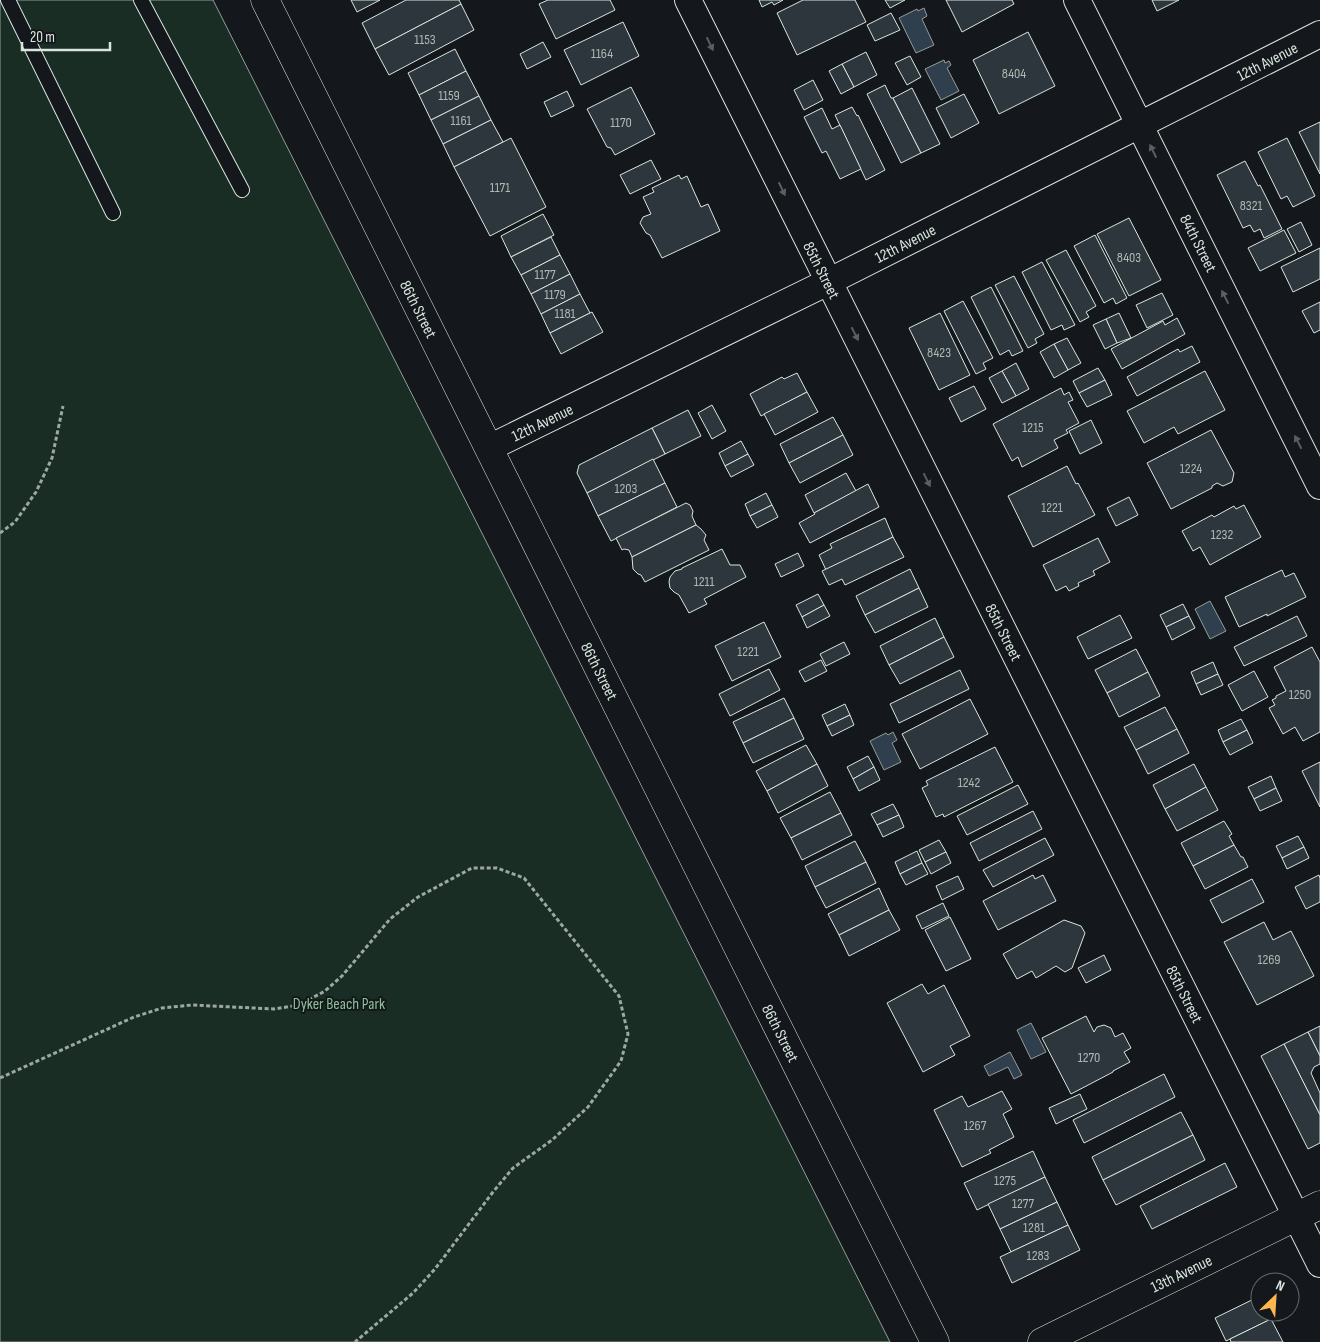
<svg xmlns="http://www.w3.org/2000/svg" width="1320" height="1342" font-family="'Sofia Sans Condensed',sans-serif">
  <style>
    .green { fill: #1a2d24; stroke: #939e99 }
    .water { fill: #2f3f4d; stroke: #939e99 }
    .building { fill: #2c363c; stroke: #d8e6dc }
    .lines { fill: none; stroke-linecap: round; stroke-linejoin: round }
    .lane-casing { stroke: #d8e6dc; stroke-width: 16 }
    .street-casing { stroke: #d8e6dc; stroke-width: 28 }
    .secondary-casing { stroke: #d8e6dc; stroke-width: 29 }
    .path { stroke: #9da8a2; stroke-width: 3; stroke-dasharray: 4 2.5; stroke-linecap: butt }
    .lane { stroke: #14181c; stroke-width: 14 }
    .street { stroke: #14181c; stroke-width: 26 }
    .secondary { stroke: #14181c; stroke-width: 28 }
    .oneway { fill: #59605f }
    .labels { text-anchor: middle; stroke-width: 4; stroke-linejoin: round; paint-order: stroke }
    .number-label { font-size: 14px; fill: #adbab4 }
    .street-label { font-size: 16px; fill: #d8e6dc; stroke: #14181c }
    .park-label { font-size: 16px; fill: #8ac095; stroke: #14181c }
  </style>
  <rect width="100%" height="100%" fill="#14181c"/>
  <polygon class="green" points="0,0 213,0 890,1342 0,1342"/>
  <g class="water">
    <polygon points="924,8 927,16 922,19 934,45 916,53 899,18 917,9 918,11"/>
    <polygon points="944,60 945,63 949,61 951,65 947,68 959,91 941,100 925,69"/>
    <polygon points="1210,601 1226,631 1210,639 1195,609"/>
    <polygon points="893,732 897,740 892,743 901,762 884,770 870,741 886,733 888,735"/>
    <polygon points="1031,1023 1046,1052 1031,1059 1017,1030"/>
    <polygon points="1010,1052 1022,1075 1014,1079 1008,1067 989,1076 984,1066"/>
  </g>
  <g class="building">
    <polygon points="351,0 380,0 357,12"/>
    <polygon points="406,0 459,0 461,4 375,49 362,23"/>
    <polygon points="548,0 610,0 615,10 556,39 539,4"/>
    <polygon points="759,0 783,0 774,5 772,2 762,7"/>
    <polygon points="803,0 855,0 866,22 797,55 777,13"/>
    <polygon points="885,0 905,0 890,8"/>
    <polygon points="946,0 1012,0 1014,4 962,32"/>
    <polygon points="1152,0 1179,0 1157,11"/>
    <polygon points="461,4 474,30 389,75 375,49"/>
    <polygon points="891,13 900,30 875,41 867,25"/>
    <polygon points="623,22 639,56 581,85 564,50"/>
    <polygon points="1028,32 1055,86 999,114 973,60"/>
    <polygon points="543,42 551,57 527,69 520,54"/>
    <polygon points="455,49 466,71 419,95 408,73"/>
    <polygon points="866,52 877,75 854,87 842,64"/>
    <polygon points="910,56 921,77 907,85 895,63"/>
    <polygon points="842,64 854,87 841,94 829,71"/>
    <polygon points="466,71 479,96 431,120 419,95"/>
    <polygon points="813,80 823,100 804,110 794,90"/>
    <polygon points="885,85 891,98 893,98 921,153 901,163 867,94"/>
    <polygon points="631,87 655,134 615,155 611,148 607,147 587,109"/>
    <polygon points="912,88 940,144 921,153 893,98"/>
    <polygon points="567,91 574,106 551,117 544,102"/>
    <polygon points="964,94 979,123 951,138 936,108"/>
    <polygon points="479,96 491,120 443,144 431,120"/>
    <polygon points="852,107 857,116 858,115 885,170 866,180 835,115"/>
    <polygon points="822,108 832,129 840,125 861,169 840,179 826,151 822,153 804,117"/>
    <polygon points="491,120 503,142 454,167 443,144"/>
    <polygon points="1320,122 1320,174 1299,132"/>
    <polygon points="511,138 546,207 490,236 454,167"/>
    <polygon points="1287,138 1315,196 1293,207 1287,196 1281,199 1258,152"/>
    <polygon points="651,160 661,179 630,194 620,175"/>
    <polygon points="1245,161 1258,186 1260,185 1282,229 1264,238 1260,229 1254,232 1250,225 1243,228 1217,175"/>
    <polygon points="679,175 681,179 687,176 701,207 708,204 720,231 662,258 650,235 646,233 640,223 643,217 651,214 643,197 654,192 652,188"/>
    <polygon points="543,214 554,235 511,257 501,236"/>
    <polygon points="1129,218 1161,280 1129,296 1097,234"/>
    <polygon points="1301,222 1312,245 1299,252 1287,229"/>
    <polygon points="1284,230 1296,253 1260,271 1248,248"/>
    <polygon points="1095,235 1127,298 1116,304 1113,298 1104,303 1074,246"/>
    <polygon points="551,237 560,255 521,275 511,257"/>
    <polygon points="1320,248 1320,279 1293,292 1281,267"/>
    <polygon points="1066,250 1096,306 1086,312 1089,317 1080,322 1046,260"/>
    <polygon points="560,255 570,274 531,294 521,275"/>
    <polygon points="1042,262 1075,325 1064,330 1062,325 1051,330 1022,272"/>
    <polygon points="570,274 580,294 541,314 531,294"/>
    <polygon points="1014,276 1044,334 1035,339 1037,343 1028,348 995,285"/>
    <polygon points="991,287 1023,351 1012,356 1009,350 1000,355 971,297"/>
    <polygon points="1162,293 1173,315 1147,328 1136,305"/>
    <polygon points="580,294 590,313 550,333 541,314"/>
    <polygon points="963,301 993,358 983,363 986,369 976,374 944,311"/>
    <polygon points="1320,302 1320,330 1314,333 1302,311"/>
    <polygon points="592,312 603,332 561,354 550,333"/>
    <polygon points="940,313 970,375 939,390 909,328"/>
    <polygon points="1119,313 1131,338 1117,343 1106,319"/>
    <polygon points="1177,318 1185,334 1122,369 1111,349 1163,321 1165,325"/>
    <polygon points="1106,319 1117,343 1105,349 1093,325"/>
    <polygon points="1067,338 1081,363 1068,370 1054,344"/>
    <polygon points="1054,344 1068,370 1054,378 1040,352"/>
    <polygon points="1192,346 1200,362 1137,396 1127,377 1178,349 1180,352"/>
    <polygon points="1016,363 1029,389 1016,396 1002,371"/>
    <polygon points="1098,368 1105,380 1079,393 1073,381"/>
    <polygon points="1002,371 1016,396 1002,403 989,378"/>
    <polygon points="1205,371 1225,410 1178,434 1174,427 1144,443 1127,411"/>
    <polygon points="797,373 807,392 761,416 750,394 782,377 784,379"/>
    <polygon points="1105,380 1112,395 1087,407 1079,393"/>
    <polygon points="974,386 986,409 961,422 949,398"/>
    <polygon points="1061,388 1064,395 1069,392 1073,400 1068,402 1079,423 1066,430 1068,433 1054,440 1058,448 1022,467 1018,457 1012,461 993,424"/>
    <polygon points="807,392 818,412 775,435 764,414"/>
    <polygon points="712,405 726,431 712,439 698,413"/>
    <polygon points="688,410 701,436 665,454 652,428"/>
    <polygon points="833,417 843,435 789,463 780,444"/>
    <polygon points="1091,420 1102,443 1080,454 1069,431"/>
    <polygon points="652,428 665,454 587,493 577,473 579,465"/>
    <polygon points="1211,430 1234,473 1232,482 1223,486 1217,483 1212,486 1212,488 1171,509 1147,463"/>
    <polygon points="843,435 853,455 800,483 789,463"/>
    <polygon points="741,441 748,454 725,466 719,453"/>
    <polygon points="748,454 754,465 731,477 725,466"/>
    <polygon points="653,459 665,483 598,516 587,493"/>
    <polygon points="1067,466 1076,484 1078,483 1095,515 1033,547 1008,496"/>
    <polygon points="846,473 856,491 814,513 805,495"/>
    <polygon points="665,483 677,507 611,541 598,516"/>
    <polygon points="868,484 879,507 810,543 799,523 815,514 814,513"/>
    <polygon points="766,493 772,505 750,516 745,504"/>
    <polygon points="1129,497 1138,515 1116,526 1107,508"/>
    <polygon points="686,503 690,505 693,511 692,516 696,525 632,557 629,550 624,549 622,550 616,538"/>
    <polygon points="772,505 778,517 757,528 750,516"/>
    <polygon points="1244,505 1261,537 1210,565 1200,547 1193,551 1182,531 1212,515 1214,517 1234,506 1236,509"/>
    <polygon points="885,518 893,537 826,570 819,555 832,548 830,544"/>
    <polygon points="696,525 701,529 706,535 704,540 709,550 645,582 641,575 638,574 633,569 632,557"/>
    <polygon points="893,537 904,557 845,585 842,579 829,585 822,571"/>
    <polygon points="1098,538 1110,562 1093,571 1095,575 1078,583 1079,586 1069,591 1066,586 1056,591 1043,565"/>
    <polygon points="722,549 730,565 740,565 746,577 704,599 707,604 689,613 679,595 674,592 670,588 669,582 670,577 675,571 682,569 682,568"/>
    <polygon points="798,553 804,566 781,577 775,564"/>
    <polygon points="910,569 919,588 865,615 856,596"/>
    <polygon points="1282,570 1285,577 1294,573 1306,597 1267,616 1267,614 1239,627 1225,597"/>
    <polygon points="919,588 928,607 875,633 865,615"/>
    <polygon points="818,594 824,605 802,617 796,605"/>
    <polygon points="1183,604 1189,616 1166,627 1160,615"/>
    <polygon points="824,605 830,616 807,628 802,617"/>
    <polygon points="1120,615 1132,638 1088,659 1077,637"/>
    <polygon points="1189,616 1195,628 1172,640 1166,627"/>
    <polygon points="1297,616 1307,636 1244,666 1234,647"/>
    <polygon points="935,618 944,637 889,665 880,646"/>
    <polygon points="764,622 781,657 732,681 715,646"/>
    <polygon points="944,637 954,657 900,684 889,665"/>
    <polygon points="844,642 850,654 826,666 820,654"/>
    <polygon points="1312,647 1320,662 1320,732 1303,741 1295,727 1283,734 1269,708 1275,705 1272,700 1276,698 1276,696 1286,691 1274,667"/>
    <polygon points="1136,649 1148,672 1107,693 1095,670"/>
    <polygon points="821,660 827,671 805,682 799,671"/>
    <polygon points="1213,662 1218,674 1196,684 1191,672"/>
    <polygon points="769,669 780,690 730,716 719,694"/>
    <polygon points="960,670 969,689 899,723 890,704"/>
    <polygon points="1254,671 1268,697 1242,711 1228,685"/>
    <polygon points="1148,672 1160,696 1119,717 1107,693"/>
    <polygon points="1218,674 1223,685 1201,695 1196,684"/>
    <polygon points="784,698 794,718 743,743 733,722"/>
    <polygon points="970,699 988,734 920,769 902,734"/>
    <polygon points="845,704 850,715 827,726 822,715"/>
    <polygon points="1165,707 1177,729 1136,750 1124,727"/>
    <polygon points="850,715 854,725 832,736 827,726"/>
    <polygon points="794,718 804,739 753,763 743,743"/>
    <polygon points="1241,719 1247,730 1223,742 1218,730"/>
    <polygon points="1177,729 1189,753 1148,774 1136,750"/>
    <polygon points="1247,730 1253,743 1230,755 1223,742"/>
    <polygon points="806,745 817,764 767,791 756,771"/>
    <polygon points="995,747 1013,782 944,817 943,814 936,817 922,788 928,785 926,781"/>
    <polygon points="868,756 874,767 853,779 847,767"/>
    <polygon points="1320,762 1320,807 1302,771"/>
    <polygon points="817,764 828,786 778,813 767,791"/>
    <polygon points="1194,764 1206,787 1165,809 1153,785"/>
    <polygon points="874,767 880,780 859,791 853,779"/>
    <polygon points="1271,776 1276,788 1254,799 1248,787"/>
    <polygon points="1018,785 1028,804 967,835 957,816"/>
    <polygon points="1206,787 1218,810 1177,831 1165,809"/>
    <polygon points="1276,788 1282,801 1260,811 1254,799"/>
    <polygon points="830,792 841,813 791,838 780,818"/>
    <polygon points="893,804 899,815 877,825 871,814"/>
    <polygon points="1033,811 1042,829 979,861 970,843"/>
    <polygon points="841,813 852,835 802,860 791,838"/>
    <polygon points="899,815 904,827 883,837 877,825"/>
    <polygon points="1224,821 1232,834 1229,836 1234,845 1193,866 1181,843"/>
    <polygon points="1298,836 1304,847 1282,858 1276,846"/>
    <polygon points="1045,838 1054,855 993,887 983,870"/>
    <polygon points="939,840 946,852 925,862 919,850"/>
    <polygon points="855,841 866,862 815,887 805,866"/>
    <polygon points="1234,845 1241,857 1243,857 1248,867 1205,889 1193,866"/>
    <polygon points="1304,847 1309,858 1287,869 1282,858"/>
    <polygon points="917,851 922,863 900,874 895,862"/>
    <polygon points="946,852 951,863 931,874 925,862"/>
    <polygon points="866,862 876,883 826,908 815,887"/>
    <polygon points="922,863 928,874 906,885 900,874"/>
    <polygon points="1033,875 1035,879 1043,875 1056,901 998,930 983,901"/>
    <polygon points="1319,875 1320,878 1320,902 1306,909 1295,887"/>
    <polygon points="958,876 964,889 942,900 936,886"/>
    <polygon points="1252,879 1264,902 1222,923 1210,900"/>
    <polygon points="879,888 889,910 839,935 828,914"/>
    <polygon points="943,903 949,916 922,929 916,916"/>
    <polygon points="889,910 900,930 849,956 839,935"/>
    <polygon points="950,917 971,959 946,971 925,930"/>
    <polygon points="1064,920 1081,926 1085,933 1072,968 1065,972 1056,966 1036,978 1032,971 1017,979 1003,954"/>
    <polygon points="1264,922 1273,940 1291,931 1314,976 1257,1005 1224,942"/>
    <polygon points="1104,955 1111,970 1086,983 1078,968"/>
    <polygon points="922,984 928,994 944,985 970,1036 950,1046 955,1055 923,1072 887,1003"/>
    <polygon points="1086,1016 1094,1032 1097,1027 1104,1025 1111,1028 1115,1037 1123,1033 1131,1048 1124,1052 1130,1062 1113,1071 1113,1072 1071,1094 1042,1038"/>
    <polygon points="1320,1026 1320,1056 1308,1032"/>
    <polygon points="1308,1032 1320,1056 1320,1064 1314,1067 1311,1073 1320,1093 1320,1115 1284,1044"/>
    <polygon points="1284,1044 1320,1115 1320,1143 1308,1149 1261,1056"/>
    <polygon points="1164,1074 1175,1097 1084,1143 1073,1120"/>
    <polygon points="1002,1091 1012,1109 1003,1114 1014,1137 989,1150 991,1153 962,1167 934,1110 962,1096 968,1107"/>
    <polygon points="1080,1094 1087,1109 1056,1124 1049,1108"/>
    <polygon points="1181,1112 1193,1135 1103,1180 1092,1157"/>
    <polygon points="1193,1135 1205,1160 1116,1205 1103,1180"/>
    <polygon points="1033,1151 1045,1177 977,1210 964,1183"/>
    <polygon points="1225,1163 1237,1187 1152,1229 1140,1206"/>
    <polygon points="1045,1177 1057,1202 1000,1229 988,1204"/>
    <polygon points="1057,1202 1068,1225 1011,1252 1000,1229"/>
    <polygon points="1068,1225 1080,1250 1012,1283 1000,1257"/>
    <polygon points="1260,1296 1260,1312 1268,1312 1271,1319 1226,1341 1215,1318"/>
    <polygon points="1271,1319 1283,1342 1231,1342 1230,1339"/>
  </g>
  <g class="lines">
    <g class="lane-casing">
      <g id="lane">
        <polyline points="8,0 113,213"/>
        <polyline points="141,0 242,190"/>
      </g>
    </g>
    <g class="street-casing">
      <g id="street">
        <polyline points="688,0 1320,1264"/>
        <polyline points="1077,0 1320,486"/>
        <polyline points="489,448 828,282 1320,34"/>
      </g>
    </g>
    <g class="secondary-casing">
      <g id="secondary">
        <polyline points="265,0 935,1342"/>
        <polyline points="1042,1342 1320,1205"/>
      </g>
    </g>
    <g class="path">
      <polyline points="0,533 15,522 36,492 52,458 63,406"/>
      <polyline points="0,1078 134,1017 162,1008 192,1005 274,1009 299,1005 325,991 342,976 390,919 418,897 472,868 497,868 524,878 619,996 628,1034 621,1061 588,1107 552,1140 513,1168 493,1192 435,1269 413,1293 355,1342"/>
    </g>
    <use href="#lane" class="lane"/>
    <use href="#street" class="street"/>
    <use href="#secondary" class="secondary"/>
  </g>
  <defs><path id="oneway-solid" d="M-6-.8H1V-3.2L6.5 0L1 3.2V.8H-6Z" transform="scale(1.25)"/></defs>
  <g class="oneway">
    <use href="#oneway-solid" transform="translate(710 44) rotate(64)"/>
    <use href="#oneway-solid" transform="translate(1153 151) rotate(-116)"/>
    <use href="#oneway-solid" transform="translate(782 189) rotate(64)"/>
    <use href="#oneway-solid" transform="translate(1225 297) rotate(-117)"/>
    <use href="#oneway-solid" transform="translate(855 334) rotate(63)"/>
    <use href="#oneway-solid" transform="translate(1298 442) rotate(-117)"/>
    <use href="#oneway-solid" transform="translate(927 480) rotate(63)"/>
  </g>
  <g class="labels">
    <g class="number-label">
      <text x="425" y="44">1153</text>
      <text x="602" y="58">1164</text>
      <text x="1014" y="78">8404</text>
      <text x="449" y="100">1159</text>
      <text x="461" y="125">1161</text>
      <text x="621" y="127">1170</text>
      <text x="500" y="192">1171</text>
      <text x="1251" y="210">8321</text>
      <text x="1129" y="262">8403</text>
      <text x="545" y="279">1177</text>
      <text x="555" y="299">1179</text>
      <text x="565" y="318">1181</text>
      <text x="939" y="357">8423</text>
      <text x="1033" y="432">1215</text>
      <text x="1191" y="473">1224</text>
      <text x="626" y="493">1203</text>
      <text x="1052" y="512">1221</text>
      <text x="1222" y="539">1232</text>
      <text x="704" y="586">1211</text>
      <text x="748" y="656">1221</text>
      <text x="1300" y="699">1250</text>
      <text x="969" y="787">1242</text>
      <text x="1269" y="964">1269</text>
      <text x="1089" y="1062">1270</text>
      <text x="975" y="1130">1267</text>
      <text x="1005" y="1185">1275</text>
      <text x="1023" y="1208">1277</text>
      <text x="1034" y="1232">1281</text>
      <text x="1038" y="1260">1283</text>
    </g>
    <g class="street-label">
      <text transform="translate(1267 61) rotate(-27)" y="6">12th Avenue</text>
      <text transform="translate(905 243) rotate(-27)" y="6">12th Avenue</text>
      <text transform="translate(1199 243) rotate(63)" y="6">84th Street</text>
      <text transform="translate(822 270) rotate(63)" y="6">85th Street</text>
      <text transform="translate(419 309) rotate(63)" y="6">86th Street</text>
      <text transform="translate(542 422) rotate(-26)" y="6">12th Avenue</text>
      <text transform="translate(1004 632) rotate(63)" y="6">85th Street</text>
      <text transform="translate(600 671) rotate(63)" y="6">86th Street</text>
      <text transform="translate(1185 994) rotate(63)" y="6">85th Street</text>
      <text transform="translate(781 1033) rotate(63)" y="6">86th Street</text>
      <text transform="translate(1181 1273) rotate(-26)" y="6">13th Avenue</text>
    </g>
    <g class="park-label">
      <text x="339" y="1009">Dyker Beach Park</text>
    </g>
  </g>
  <g transform="translate(1275 1297) rotate(25)"><circle r="24" fill="#14181c" stroke="#626a69"/>
  <path d="M0-4L9 19L0 12L-9 19Z" fill="#ffb74d"/>
  <text y="-8" font-size="14" font-weight="bold" text-anchor="middle" fill="#d8e6dc">N</text>
  </g>
  <path d="M22 42v8h88v-8" fill="none" stroke="#d8e6dc" stroke-width="2.5"/>
  <text x="30" y="42" font-size="15" fill="#d8e6dc" stroke="#14181c" stroke-width="4" paint-order="stroke">20 m</text>
</svg>
